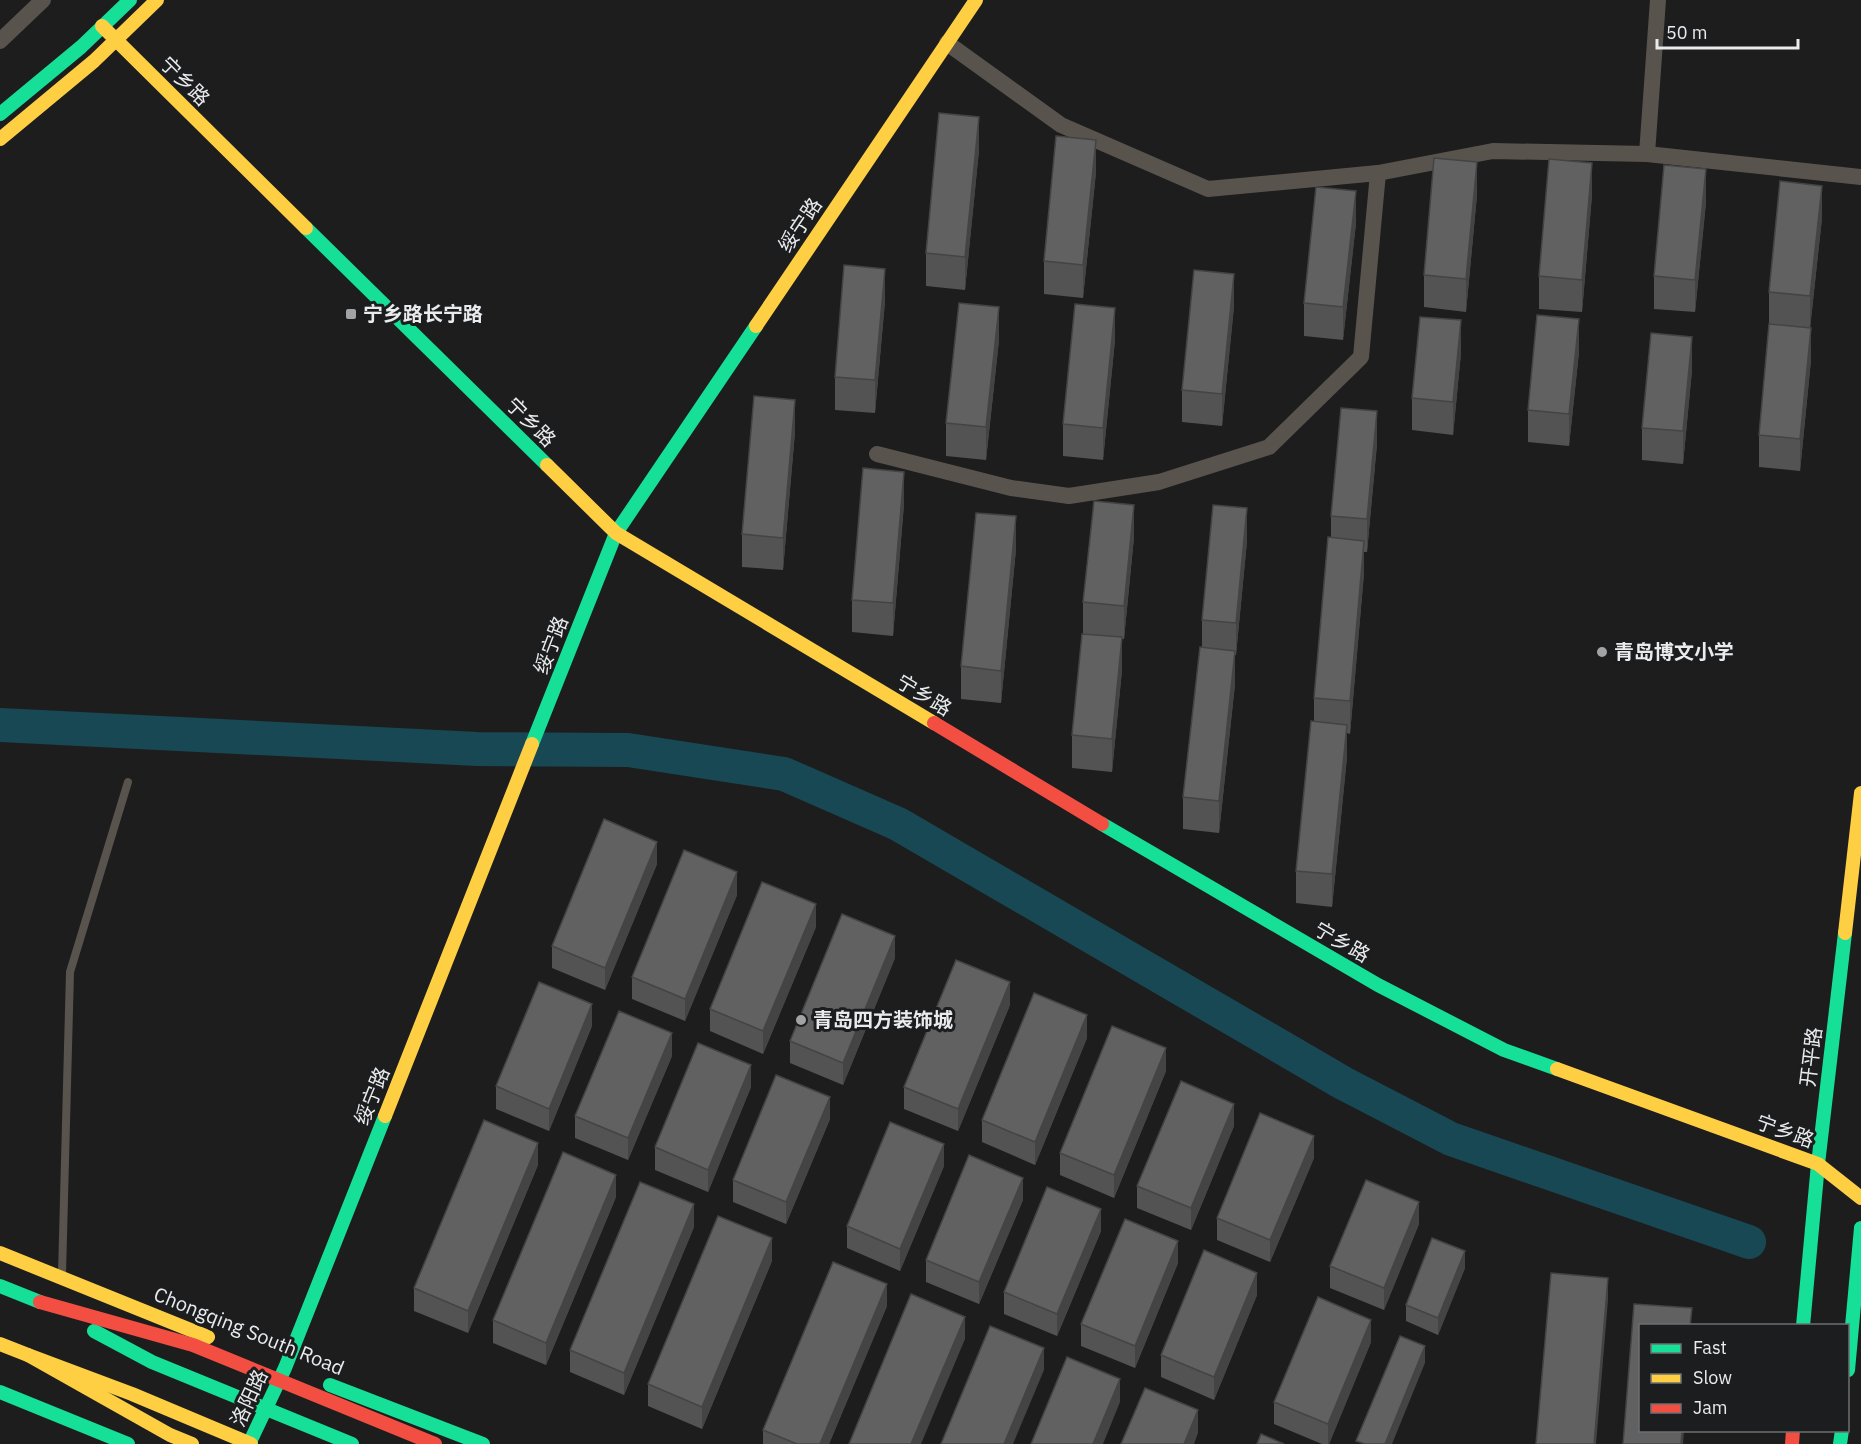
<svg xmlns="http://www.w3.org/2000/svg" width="1861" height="1444" font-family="'IBM Plex Sans','Noto Sans SC',sans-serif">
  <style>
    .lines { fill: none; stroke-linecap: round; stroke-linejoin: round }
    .river { stroke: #184853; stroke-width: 34 }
    .lane { stroke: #58534d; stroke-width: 8 }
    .street { stroke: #58534d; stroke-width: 16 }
    .fast { stroke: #16e098; stroke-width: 14 }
    .slow { stroke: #ffcf43; stroke-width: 14 }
    .jam { stroke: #f24e42; stroke-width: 14 }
    .fast-bridge { stroke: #16e098; stroke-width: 14 }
    .slow-bridge { stroke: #ffcf43; stroke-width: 14 }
    .jam-bridge { stroke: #f24e42; stroke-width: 14 }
    .wall { fill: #535353 }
    .shaded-wall { fill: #444 }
    .building { fill: #616161; stroke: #444; stroke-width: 1.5 }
    .poi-dot { fill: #a2a3a5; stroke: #1c1d1f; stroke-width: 2 }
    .labels { text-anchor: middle; stroke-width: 6; stroke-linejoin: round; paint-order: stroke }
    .street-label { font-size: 20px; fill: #eaebed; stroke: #1c1d1f }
    .poi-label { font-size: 20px; font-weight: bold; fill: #eaebed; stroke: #1c1d1f; text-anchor: start }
  </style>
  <rect width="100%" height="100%" fill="#1d1d1e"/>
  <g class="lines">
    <polyline class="river" points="0,725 477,749 628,750 784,774 898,824 1343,1083 1451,1139 1749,1242"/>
    <polyline class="lane" points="62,1274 70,972 128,782"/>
    <g class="street">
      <polyline points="0,41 43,0"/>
      <polyline points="947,43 1061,125 1208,189 1378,173 1493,151 1647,154 1861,177"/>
      <polyline points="1647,154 1658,0"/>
      <polyline points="877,454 1011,488 1069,496 1159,482 1269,447 1361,357 1378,173"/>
    </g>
    <g class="fast">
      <polyline points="0,114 81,47 130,0"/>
      <polyline points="306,228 547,465"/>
      <polyline points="532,744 616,533 756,326"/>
      <polyline points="1102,824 1378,985 1504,1050 1557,1069"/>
      <polyline points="0,1286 40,1302"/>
      <polyline points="1803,1326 1818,1164 1845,933"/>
      <polyline points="1848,1370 1861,1228"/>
      <polyline points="330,1385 483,1444"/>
      <polyline points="0,1392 128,1444"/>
      <polyline points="249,1444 285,1368 385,1116"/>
      <polyline points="1840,1444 1842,1430"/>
    </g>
    <g class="slow">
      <polyline points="102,26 306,228"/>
      <polyline points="0,139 94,61 157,0"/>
      <polyline points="756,326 976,0"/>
      <polyline points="547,465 616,533 934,723"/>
      <polyline points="1845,933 1861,793"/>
      <polyline points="1557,1069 1818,1164 1861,1198"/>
      <polyline points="385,1116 532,744"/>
      <polyline points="0,1253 208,1337"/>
      <polyline points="0,1344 28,1355 170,1435 192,1444"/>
    </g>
    <g class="jam">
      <polyline points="934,723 1102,824"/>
      <polyline points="1792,1444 1793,1430"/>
    </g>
    <polyline class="fast-bridge" points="94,1331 152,1362 352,1444"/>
    <polyline class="slow-bridge" points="28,1355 132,1394 251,1444"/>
    <polyline class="jam-bridge" points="40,1302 193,1345 435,1444"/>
  </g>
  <g class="wall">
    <polygon points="979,150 965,290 926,286 926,253"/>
    <polygon points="1096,172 1083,298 1044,294 1044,261"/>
    <polygon points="1477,195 1466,312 1424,307 1424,275"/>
    <polygon points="1592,195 1582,312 1539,309 1539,276"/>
    <polygon points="1706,202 1695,312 1654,309 1654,276"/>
    <polygon points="1822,218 1810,328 1811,360 1800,471 1759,467 1759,435 1769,324 1769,292"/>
    <polygon points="1356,223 1343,340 1304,336 1304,303"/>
    <polygon points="885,301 875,413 835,410 835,377"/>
    <polygon points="1234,306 1222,426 1182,422 1182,390"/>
    <polygon points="999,340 986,460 946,456 946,423"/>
    <polygon points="1115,340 1103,460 1063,456 1063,424"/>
    <polygon points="1579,352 1569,446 1528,442 1528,410"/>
    <polygon points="1461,353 1453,435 1412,430 1412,398"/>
    <polygon points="1692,370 1683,464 1642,460 1642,428"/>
    <polygon points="795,432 783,570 742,567 742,534"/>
    <polygon points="1377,444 1367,552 1364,552 1364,573 1350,734 1347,733 1347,757 1332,907 1296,903 1296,871 1314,721 1314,698 1331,538 1331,516"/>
    <polygon points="904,504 893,636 852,632 852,600"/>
    <polygon points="1134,537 1124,639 1122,639 1122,670 1112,772 1072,768 1072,735 1083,634 1083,602"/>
    <polygon points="1247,541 1236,655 1235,655 1235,684 1219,833 1183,829 1183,797 1202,647 1202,620"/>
    <polygon points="1016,549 1001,703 961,699 961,666"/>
    <polygon points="657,864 605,990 552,968 552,946"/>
    <polygon points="737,895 685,1021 632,999 632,977"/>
    <polygon points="816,927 763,1054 710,1031 710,1009"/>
    <polygon points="895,958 843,1085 790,1063 790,1041"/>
    <polygon points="1010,1005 958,1131 904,1109 904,1087"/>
    <polygon points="592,1026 549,1131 496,1109 496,1086"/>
    <polygon points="1087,1038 1035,1165 982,1142 982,1120"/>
    <polygon points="672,1056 628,1160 575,1138 575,1116"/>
    <polygon points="1166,1071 1114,1198 1060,1175 1060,1153"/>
    <polygon points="751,1087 708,1192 655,1170 655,1147"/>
    <polygon points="830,1119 786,1224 733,1202 733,1180"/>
    <polygon points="1234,1126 1191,1230 1137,1208 1137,1186"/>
    <polygon points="1314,1158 1270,1262 1217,1240 1217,1218"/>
    <polygon points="538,1165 468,1333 414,1311 414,1288"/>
    <polygon points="944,1166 900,1271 847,1248 847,1226"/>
    <polygon points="616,1197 546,1365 493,1343 493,1320"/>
    <polygon points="1023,1200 979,1304 926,1282 926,1260"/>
    <polygon points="1419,1224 1384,1310 1330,1288 1330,1266"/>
    <polygon points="694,1227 624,1395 570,1372 570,1350"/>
    <polygon points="1101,1231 1057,1336 1004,1314 1004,1292"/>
    <polygon points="772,1261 702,1429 648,1406 648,1384"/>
    <polygon points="1178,1263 1135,1368 1081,1346 1081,1324"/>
    <polygon points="1465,1268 1438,1335 1406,1321 1406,1305"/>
    <polygon points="1257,1295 1214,1400 1161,1377 1161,1355"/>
    <polygon points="887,1306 829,1444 763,1444 763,1430"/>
    <polygon points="1371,1342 1329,1444 1322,1444 1274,1424 1274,1402"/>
  </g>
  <g class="shaded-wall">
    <polygon points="979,117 979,150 965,290 965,257"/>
    <polygon points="1096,140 1096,172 1083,298 1083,265"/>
    <polygon points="1477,162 1477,195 1466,312 1466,279"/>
    <polygon points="1592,163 1592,195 1582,312 1582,280"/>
    <polygon points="1706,169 1706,202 1695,312 1695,280"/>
    <polygon points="1822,186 1822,218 1810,329 1810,296"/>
    <polygon points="1356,191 1356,223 1343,340 1343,307"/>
    <polygon points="885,269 885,301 875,413 875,380"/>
    <polygon points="1234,274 1234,306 1222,426 1222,394"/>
    <polygon points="999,307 999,340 986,460 986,427"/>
    <polygon points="1115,308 1115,340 1103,460 1103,428"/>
    <polygon points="1579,319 1579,352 1569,446 1569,414"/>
    <polygon points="1461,320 1461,353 1453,435 1453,402"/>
    <polygon points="1811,328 1811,360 1800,471 1800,439"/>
    <polygon points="1692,337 1692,370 1683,464 1683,431"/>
    <polygon points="795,400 795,432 783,570 783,538"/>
    <polygon points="1377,411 1377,444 1367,552 1367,519"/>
    <polygon points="904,472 904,504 893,636 893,603"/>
    <polygon points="1134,505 1134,537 1124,639 1124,606"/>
    <polygon points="1247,508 1247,541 1236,655 1236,623"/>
    <polygon points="1016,516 1016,549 1001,703 1001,671"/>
    <polygon points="1364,541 1364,573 1350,734 1350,701"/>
    <polygon points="1122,637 1122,670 1112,772 1112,739"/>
    <polygon points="1235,651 1235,684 1219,833 1219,801"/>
    <polygon points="1347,725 1347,757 1332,907 1332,874"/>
    <polygon points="657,842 657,864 605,990 605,968"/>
    <polygon points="737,872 737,895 685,1021 685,999"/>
    <polygon points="816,904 816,927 763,1054 763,1031"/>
    <polygon points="895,936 895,958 843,1085 843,1063"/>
    <polygon points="1010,982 1010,1005 958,1131 958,1109"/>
    <polygon points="592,1004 592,1026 549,1131 549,1109"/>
    <polygon points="1087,1015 1087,1038 1035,1165 1035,1142"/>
    <polygon points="672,1033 672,1056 628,1160 628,1138"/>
    <polygon points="1166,1048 1166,1071 1114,1198 1114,1175"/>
    <polygon points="751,1065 751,1087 708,1192 708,1170"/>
    <polygon points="830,1097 830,1119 786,1224 786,1202"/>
    <polygon points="1234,1104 1234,1126 1191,1230 1191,1208"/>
    <polygon points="1314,1136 1314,1158 1270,1262 1270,1240"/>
    <polygon points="538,1143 538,1165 468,1333 468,1311"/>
    <polygon points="944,1144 944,1166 900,1271 900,1249"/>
    <polygon points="616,1175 616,1197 546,1365 546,1343"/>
    <polygon points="1023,1178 1023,1200 979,1304 979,1282"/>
    <polygon points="1419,1202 1419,1224 1384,1310 1384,1288"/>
    <polygon points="694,1204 694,1227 624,1395 624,1373"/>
    <polygon points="1101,1209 1101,1231 1057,1336 1057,1314"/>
    <polygon points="772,1238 772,1261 702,1429 702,1407"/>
    <polygon points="1178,1241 1178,1263 1135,1368 1135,1346"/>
    <polygon points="1465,1251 1465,1268 1438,1335 1438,1318"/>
    <polygon points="1257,1273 1257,1295 1214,1400 1214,1377"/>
    <polygon points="1608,1278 1608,1300 1596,1444 1594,1444"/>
    <polygon points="887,1284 887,1306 829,1444 820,1444"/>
    <polygon points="965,1317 965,1339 921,1444 911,1444"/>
    <polygon points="1371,1320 1371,1342 1329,1444 1328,1444 1328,1424"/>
    <polygon points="1425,1346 1425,1363 1392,1444 1385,1444"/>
    <polygon points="1044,1348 1044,1370 1013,1444 1004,1444"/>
    <polygon points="1120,1379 1120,1402 1103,1444 1093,1444"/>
    <polygon points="1198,1410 1198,1433 1194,1444 1184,1444"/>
    <polygon points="1682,1431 1684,1431 1683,1444 1681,1444"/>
  </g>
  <g class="building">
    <polygon points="939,113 979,117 965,257 926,253"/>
    <polygon points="1056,136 1096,140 1083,265 1044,261"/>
    <polygon points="1434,158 1477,162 1466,279 1424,275"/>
    <polygon points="1549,159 1592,163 1582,280 1539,276"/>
    <polygon points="1664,165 1706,169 1695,280 1654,276"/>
    <polygon points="1780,181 1822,186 1810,296 1769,292"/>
    <polygon points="1316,187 1356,191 1343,307 1304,303"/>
    <polygon points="844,265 885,269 875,380 835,377"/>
    <polygon points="1194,270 1234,274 1222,394 1182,390"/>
    <polygon points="959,303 999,307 986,427 946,423"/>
    <polygon points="1075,304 1115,308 1103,428 1063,424"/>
    <polygon points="1537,315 1579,319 1569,414 1528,410"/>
    <polygon points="1420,317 1461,320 1453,402 1412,398"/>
    <polygon points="1769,324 1811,328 1800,439 1759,435"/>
    <polygon points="1651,333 1692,337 1683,431 1642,428"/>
    <polygon points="754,396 795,400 783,538 742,534"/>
    <polygon points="1341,408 1377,411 1367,519 1331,516"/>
    <polygon points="863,468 904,472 893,603 852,600"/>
    <polygon points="1094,501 1134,505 1124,606 1083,602"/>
    <polygon points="1213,505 1247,508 1236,623 1202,620"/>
    <polygon points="976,513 1016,516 1001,671 961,666"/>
    <polygon points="1328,537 1364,541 1350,701 1314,698"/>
    <polygon points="1082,634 1122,637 1112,739 1072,735"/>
    <polygon points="1200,647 1235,651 1219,801 1183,797"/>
    <polygon points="1311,721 1347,725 1332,874 1296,871"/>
    <polygon points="604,819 657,842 605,968 552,946"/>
    <polygon points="684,850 737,872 685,999 632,977"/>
    <polygon points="762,882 816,904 763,1031 710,1009"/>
    <polygon points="842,914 895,936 843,1063 790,1041"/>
    <polygon points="956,960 1010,982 958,1109 904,1087"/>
    <polygon points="539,982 592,1004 549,1109 496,1086"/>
    <polygon points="1034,993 1087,1015 1035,1142 982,1120"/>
    <polygon points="619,1011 672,1033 628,1138 575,1116"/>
    <polygon points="1112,1026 1166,1048 1114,1175 1060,1153"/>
    <polygon points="698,1043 751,1065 708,1170 655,1147"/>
    <polygon points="776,1075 830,1097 786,1202 733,1180"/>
    <polygon points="1181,1081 1234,1104 1191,1208 1137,1186"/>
    <polygon points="1260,1113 1314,1136 1270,1240 1217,1218"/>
    <polygon points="484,1120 538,1143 468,1311 414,1288"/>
    <polygon points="890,1122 944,1144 900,1249 847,1226"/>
    <polygon points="563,1152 616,1175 546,1343 493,1320"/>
    <polygon points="969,1155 1023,1178 979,1282 926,1260"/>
    <polygon points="1366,1180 1419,1202 1384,1288 1330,1266"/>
    <polygon points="640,1182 694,1204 624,1373 570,1350"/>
    <polygon points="1047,1187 1101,1209 1057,1314 1004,1292"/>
    <polygon points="718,1216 772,1238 702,1407 648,1384"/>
    <polygon points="1125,1219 1178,1241 1135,1346 1081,1324"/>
    <polygon points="1432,1238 1465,1251 1438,1318 1406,1305"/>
    <polygon points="1204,1250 1257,1273 1214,1377 1161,1355"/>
    <polygon points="833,1262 887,1284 820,1444 797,1444 763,1430"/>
    <polygon points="1551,1273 1608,1278 1594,1444 1536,1444"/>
    <polygon points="911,1294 965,1317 911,1444 849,1444"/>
    <polygon points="1318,1297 1371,1320 1328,1424 1274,1402"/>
    <polygon points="1634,1304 1692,1308 1690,1326 1641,1326 1641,1431 1682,1431 1681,1444 1623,1444"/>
    <polygon points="990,1326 1044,1348 1004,1444 941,1444"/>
    <polygon points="1400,1336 1425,1346 1385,1444 1365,1444 1356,1441"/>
    <polygon points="1067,1357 1120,1379 1093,1444 1031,1444"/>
    <polygon points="1145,1388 1198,1410 1184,1444 1121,1444"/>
    <polygon points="1261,1434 1284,1444 1257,1444"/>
  </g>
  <g class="poi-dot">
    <rect x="345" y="308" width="12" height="12" rx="3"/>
    <circle cx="1602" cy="652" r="6"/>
    <circle cx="801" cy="1020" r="6"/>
  </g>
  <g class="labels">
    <g class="street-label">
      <text transform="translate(185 81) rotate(45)" y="7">宁乡路</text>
      <text transform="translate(800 225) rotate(-56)" y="7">绥宁路</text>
      <text transform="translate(531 422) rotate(45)" y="7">宁乡路</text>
      <text transform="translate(551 645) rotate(-69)" y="7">绥宁路</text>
      <text transform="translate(924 695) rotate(31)" y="7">宁乡路</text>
      <text transform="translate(1342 942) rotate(30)" y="7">宁乡路</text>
      <text transform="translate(1811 1057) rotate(-83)" y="7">开平路</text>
      <text transform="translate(372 1096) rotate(-68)" y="7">绥宁路</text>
      <text transform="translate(1785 1131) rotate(20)" y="7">宁乡路</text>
      <text transform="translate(249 1331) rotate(22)" y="7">Chongqing South Road</text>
      <text transform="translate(249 1398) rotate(-65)" y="7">洛阳路</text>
    </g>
    <g class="poi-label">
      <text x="363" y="321">宁乡路长宁路</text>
      <text x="1614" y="659">青岛博文小学</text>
      <text x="813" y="1027">青岛四方装饰城</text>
    </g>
  </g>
  <rect x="1639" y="1324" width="210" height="108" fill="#1c1d1f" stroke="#6e6f71" stroke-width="1.5"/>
  <rect x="1651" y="1344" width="30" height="9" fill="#16e098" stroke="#6e6f71" stroke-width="1.5"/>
  <text x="1693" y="1354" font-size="18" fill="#eaebed">Fast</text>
  <rect x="1651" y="1374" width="30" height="9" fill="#ffcf43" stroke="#6e6f71" stroke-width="1.5"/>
  <text x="1693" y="1384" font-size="18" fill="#eaebed">Slow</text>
  <rect x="1651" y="1404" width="30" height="9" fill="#f24e42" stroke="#6e6f71" stroke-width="1.5"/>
  <text x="1693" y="1414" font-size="18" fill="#eaebed">Jam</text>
  <path d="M1657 39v9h141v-9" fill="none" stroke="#eaebed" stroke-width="3"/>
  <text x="1666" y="39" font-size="18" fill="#eaebed" stroke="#1c1d1f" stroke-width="4.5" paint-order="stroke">50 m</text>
</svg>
